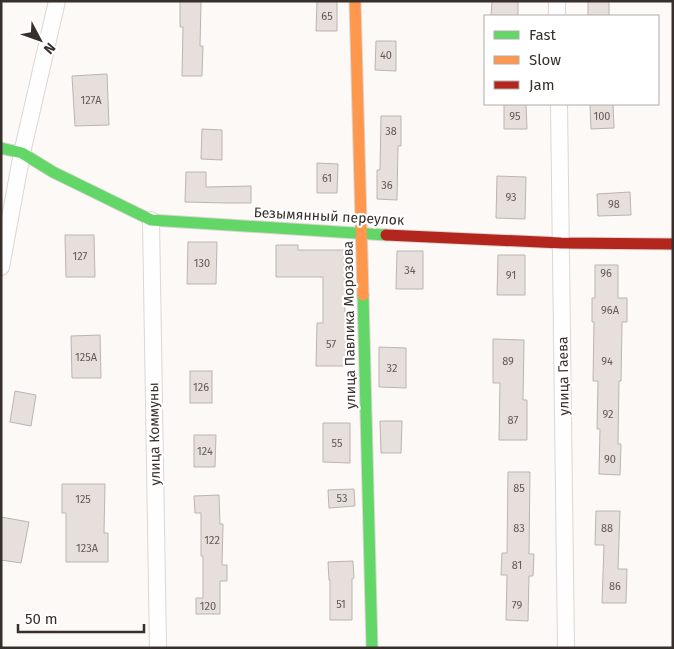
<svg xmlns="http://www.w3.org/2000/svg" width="674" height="649" font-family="'Fira Sans',sans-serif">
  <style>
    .building { fill: #e6dfdb; stroke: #bbb5b2 }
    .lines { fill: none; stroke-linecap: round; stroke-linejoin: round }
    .street-casing { stroke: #dcd6d4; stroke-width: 18 }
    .fast-casing { stroke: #dcd6d4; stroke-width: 13 }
    .slow-casing { stroke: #dcd6d4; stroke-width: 13 }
    .jam-casing { stroke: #dcd6d4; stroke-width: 13 }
    .street { stroke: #fffefe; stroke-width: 16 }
    .fast { stroke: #63d668; stroke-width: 11 }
    .slow { stroke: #ff974d; stroke-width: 11 }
    .jam { stroke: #b3261e; stroke-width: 11 }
    .labels { text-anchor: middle; stroke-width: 4.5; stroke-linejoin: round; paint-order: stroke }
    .number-label { font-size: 11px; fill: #635b57 }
    .street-label { font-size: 14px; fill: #372f2b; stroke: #fff }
  </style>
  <rect width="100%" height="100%" fill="#fcf9f7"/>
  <g class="building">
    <polygon points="180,1 201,1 200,46 203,46 202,76 182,76 183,27 180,27"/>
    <polygon points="317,1 337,1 337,31 316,31"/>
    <polygon points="492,1 518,1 518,16 491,16"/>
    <rect x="588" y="1" width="21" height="15"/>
    <polygon points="376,41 396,41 396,71 375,70"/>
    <polygon points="107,74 109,125 75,126 72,76"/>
    <polygon points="504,104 526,104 527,129 504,129"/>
    <polygon points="590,104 613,104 614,128 591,129"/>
    <polygon points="381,116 401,116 401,146 398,146 397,200 377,199 377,170 380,170"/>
    <polygon points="202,129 222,130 222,160 201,159"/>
    <polygon points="317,163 338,164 337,193 317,193"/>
    <polygon points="186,172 206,172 206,187 251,186 251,203 227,203 185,202"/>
    <polygon points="497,176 526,177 525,219 496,218"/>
    <polygon points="630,192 631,215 598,216 597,194"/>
    <polygon points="65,235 94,235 95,277 66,277"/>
    <polygon points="188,242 217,242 216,284 187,284"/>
    <polygon points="276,245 298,245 298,250 344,250 345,323 346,323 345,366 316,366 317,323 323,323 323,277 276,277"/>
    <polygon points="397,251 423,251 423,289 396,289"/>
    <polygon points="498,255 525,255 525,295 497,295"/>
    <polygon points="595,265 618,265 618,298 627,298 627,322 622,322 621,381 619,381 618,444 621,444 620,475 599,474 600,429 597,429 598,381 593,381 594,322 592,322 592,298 595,298"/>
    <polygon points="100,335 101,378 72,378 71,336"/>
    <polygon points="493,339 524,340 523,400 527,400 527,440 499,440 500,383 493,383"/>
    <polygon points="379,347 406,348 406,388 379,387"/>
    <rect x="190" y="371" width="22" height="32"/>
    <polygon points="15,391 36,395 31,426 10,422"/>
    <polygon points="380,421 402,421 401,453 381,453"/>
    <polygon points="323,423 350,423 350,463 323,462"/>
    <polygon points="194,435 216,435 215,467 194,467"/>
    <polygon points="508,472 530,472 529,554 534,554 533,576 529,576 528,621 506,620 507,575 501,575 502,553 507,553"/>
    <polygon points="62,484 105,484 104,533 108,533 108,562 66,562 66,513 62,513"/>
    <polygon points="354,489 355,506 329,508 328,490"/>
    <polygon points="219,495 220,524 223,524 222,565 227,565 227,581 220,581 220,614 196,614 196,598 203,598 203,556 201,556 201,513 195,513 194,496"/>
    <polygon points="596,511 620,511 618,569 627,569 626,603 602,603 604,545 595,545"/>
    <polygon points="1,517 29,522 21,563 1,560"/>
    <polygon points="353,561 354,578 352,579 352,620 330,620 330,580 329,580 328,562"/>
  </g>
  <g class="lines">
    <g class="street-casing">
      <g id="street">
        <polyline points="557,1 557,16"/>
        <polyline points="559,104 566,648"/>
        <polyline points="151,220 158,648"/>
        <polyline points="1,267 22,153 57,1"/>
      </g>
    </g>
    <g class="fast-casing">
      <g id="fast">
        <polyline points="1,148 22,153 53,172 151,220 386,235"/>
        <polyline points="363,295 372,648"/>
      </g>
    </g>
    <g class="slow-casing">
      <polyline id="slow" points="355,1 363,295"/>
    </g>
    <g class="jam-casing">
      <polyline id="jam" points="386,235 561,243 673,244"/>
    </g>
    <use href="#street" class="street"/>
    <use href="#fast" class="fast"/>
    <use href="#slow" class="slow"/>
    <use href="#jam" class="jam"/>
  </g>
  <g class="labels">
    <g class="number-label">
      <text x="327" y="20">65</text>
      <text x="386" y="59">40</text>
      <text x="91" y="104">127А</text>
      <text x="515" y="120">95</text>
      <text x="602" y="120">100</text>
      <text x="391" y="135">38</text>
      <text x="327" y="182">61</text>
      <text x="387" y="189">36</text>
      <text x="511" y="201">93</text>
      <text x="614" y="208">98</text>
      <text x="80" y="260">127</text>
      <text x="202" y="267">130</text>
      <text x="410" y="274">34</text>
      <text x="606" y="277">96</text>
      <text x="511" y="279">91</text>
      <text x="610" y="314">96А</text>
      <text x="331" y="348">57</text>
      <text x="86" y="361">125А</text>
      <text x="508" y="365">89</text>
      <text x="607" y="365">94</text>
      <text x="392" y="372">32</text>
      <text x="201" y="391">126</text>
      <text x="608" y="418">92</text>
      <text x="513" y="424">87</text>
      <text x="337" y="447">55</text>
      <text x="205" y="455">124</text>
      <text x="610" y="463">90</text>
      <text x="519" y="492">85</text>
      <text x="342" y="502">53</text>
      <text x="83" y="503">125</text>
      <text x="519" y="532">83</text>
      <text x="607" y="532">88</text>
      <text x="212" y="544">122</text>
      <text x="87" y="552">123А</text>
      <text x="517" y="569">81</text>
      <text x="615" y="590">86</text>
      <text x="341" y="608">51</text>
      <text x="517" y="609">79</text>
      <text x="208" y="610">120</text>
    </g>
    <g class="street-label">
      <text transform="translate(329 216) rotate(3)" y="5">Безымянный переулок</text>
      <text transform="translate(349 325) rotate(-91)" y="5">улица Павлика Морозова</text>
      <text transform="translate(563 376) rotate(-91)" y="5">улица Гаева</text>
      <text transform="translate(154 434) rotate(-91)" y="5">улица Коммуны</text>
    </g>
  </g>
  <rect width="674" height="649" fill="none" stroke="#372f2b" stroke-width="5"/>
  <rect x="484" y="15" width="175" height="90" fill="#ffffff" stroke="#afacaa"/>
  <rect x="494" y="31" width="25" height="8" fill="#63d668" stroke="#afacaa"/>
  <text x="529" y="40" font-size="15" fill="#372f2b">Fast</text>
  <rect x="494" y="56" width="25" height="8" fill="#ff974d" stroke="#afacaa"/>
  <text x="529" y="65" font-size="15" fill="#372f2b">Slow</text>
  <rect x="494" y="81" width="25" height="8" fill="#b3261e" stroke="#afacaa"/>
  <text x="529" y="90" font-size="15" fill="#372f2b">Jam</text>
  <g transform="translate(40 40) rotate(131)" stroke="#ffffff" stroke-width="4" paint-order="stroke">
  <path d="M0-4L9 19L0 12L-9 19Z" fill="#372f2b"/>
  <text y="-8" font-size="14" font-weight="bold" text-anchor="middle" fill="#372f2b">N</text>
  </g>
  <path d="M18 624v8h126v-8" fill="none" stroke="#372f2b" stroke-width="2.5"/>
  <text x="25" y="624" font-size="15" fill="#372f2b" stroke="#ffffff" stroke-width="4" paint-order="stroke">50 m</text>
</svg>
